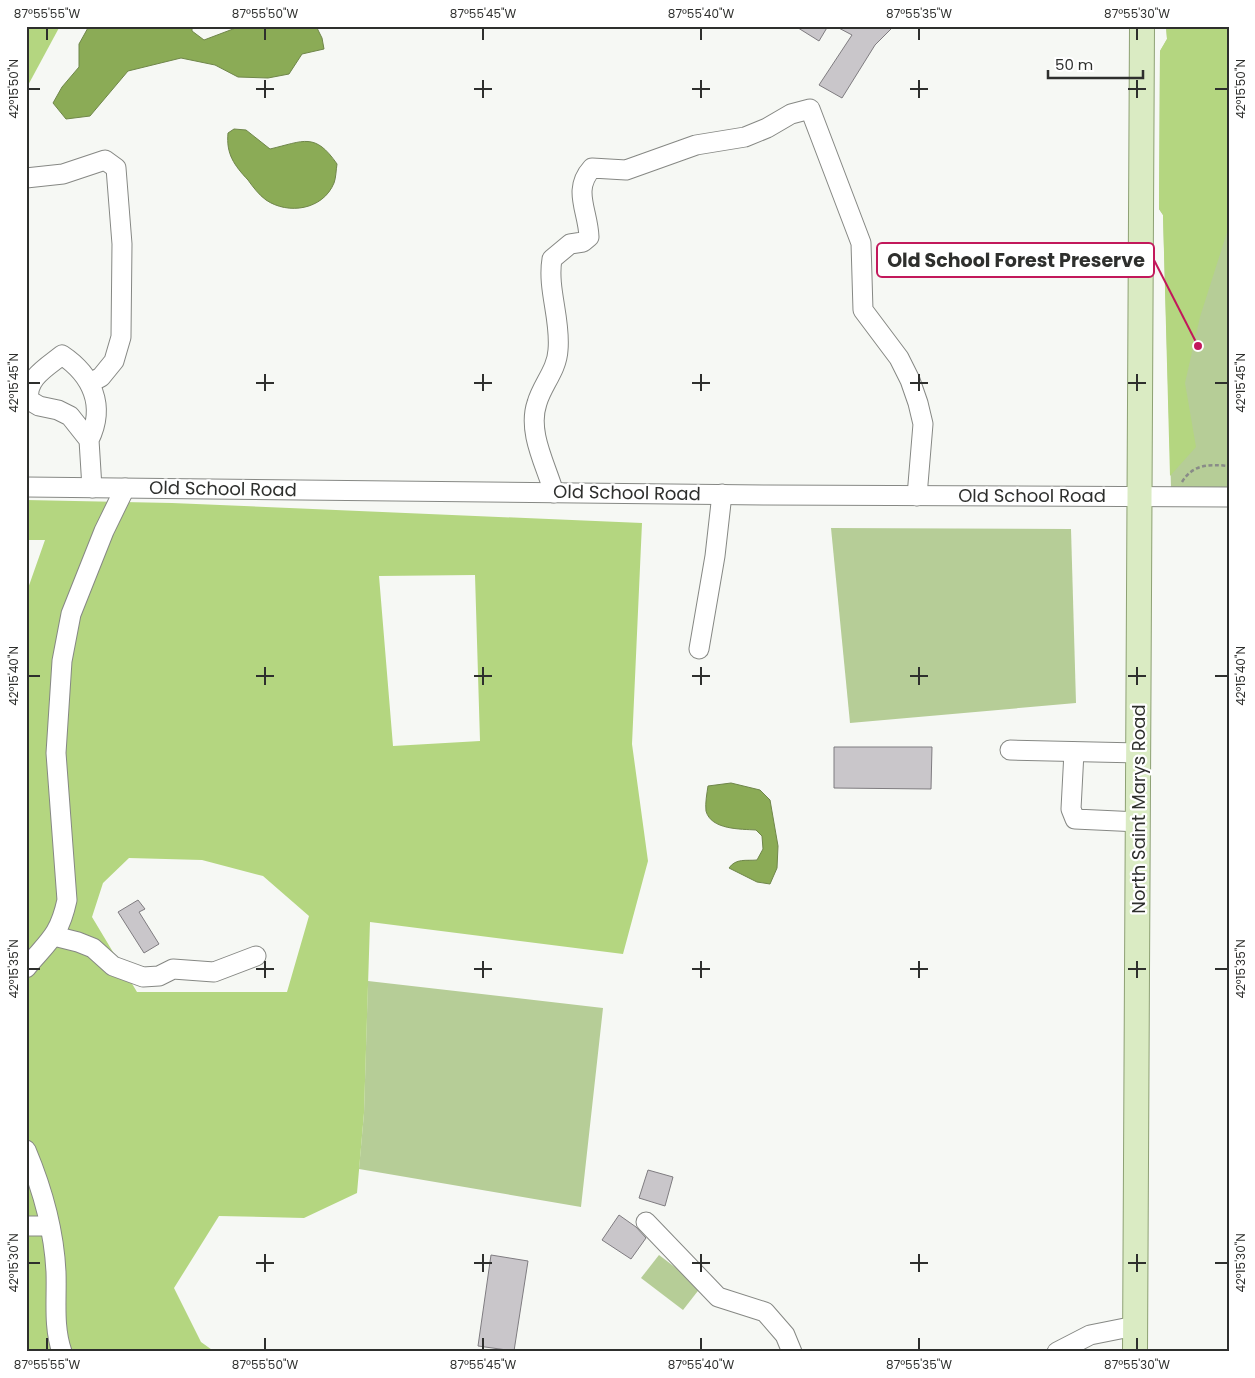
<svg xmlns="http://www.w3.org/2000/svg" width="1255" height="1378" font-family="Poppins,sans-serif">
  <style>
    .green { fill: #b6cd97 }
    .forest { fill: #b4d680; fill-rule: evenodd }
    .water { fill: #8bab56; stroke: #6f864a }
    .building { fill: #c9c6ca; stroke: #7f7c80 }
    .lines { fill: none; stroke-linecap: round; stroke-linejoin: round }
    .minor-casing { stroke: #868884; stroke-width: 21 }
    .major-casing { stroke: #8ea174; stroke-width: 26 }
    .path { stroke: #898b88; stroke-width: 2.5; stroke-dasharray: 4 2.5; stroke-linecap: butt }
    .minor { stroke: #fff; stroke-width: 19 }
    .major { stroke: #daebc3; stroke-width: 24 }
    .ticks { fill: none; stroke: #2e2f2d; stroke-width: 2 }
    .labels { text-anchor: middle; stroke-width: 4.5; stroke-linejoin: round; paint-order: stroke }
    .street-label { font-size: 18px; fill: #2e2f2d; stroke: #fff }
    .leader { fill: none; stroke: #c2185b; stroke-width: 2 }
    .callout-dot { fill: #c2185b; stroke: #fff; stroke-width: 2 }
    .callout { fill: #fff; stroke: #c2185b; stroke-width: 2 }
    .callout-label { font-size: 19px; text-anchor: middle; font-weight: bold; fill: #2e2f2d }
    .neatline { fill: none; stroke: #2e2f2d; stroke-width: 2 }
    .ticks-label { font-size: 12px; text-anchor: middle; fill: #2e2f2d }
  </style>
  <rect width="100%" height="100%" fill="#f6f8f4"/>
  <g class="green">
    <polygon points="1166,26 1229,26 1229,487 1171,487 1163,215 1159,209 1160,51 1167,39"/>
    <polygon points="831,528 1071,529 1076,703 850,723"/>
    <polygon points="368,981 603,1008 581,1207 359,1169 364,1113"/>
    <polygon points="659,1255 701,1287 683,1310 641,1278"/>
  </g>
  <g class="forest">
    <polygon points="26,26 60,26 26,89"/>
    <polygon points="1166,26 1229,26 1229,226 1200,317 1185,383 1196,447 1170,476 1163,215 1159,209 1160,51 1167,39"/>
    <path d="M26 500 172 503 642 523 632 744 648 861 623 954 370 922 364 1113 357 1193 304 1218 219 1216 174 1288 201 1342 215 1352H26V594L45 540H26ZM475 575 480 741 393 746 379 576ZM129 858 202 860 263 876 309 916 287 992H137L92 917 103 883Z"/>
  </g>
  <g class="water">
    <polygon points="89,26 192,26 192,31 204,40 241,26 316,26 322,38 324,49 302,54 289,74 268,78 238,77 215,65 181,58 128,71 90,116 66,119 53,103 62,87 79,67 79,44"/>
    <path d="M234 129 246 130 270 149C304 141 315 132 337 164 336 170 336 178 334 183 323 210 288 215 266 200 259 195 253 187 248 180 234 165 226 154 228 133Z"/>
    <path d="M731 783 760 790 770 800 778 846 777 868 770 884 757 882 729 868C736 858 746 861 757 860L763 849 762 836 756 830C741 829 711 830 706 811 705 803 707 793 708 786Z"/>
  </g>
  <g class="building">
    <polygon points="795,26 828,26 819,41"/>
    <polygon points="835,26 894,26 875,45 842,98 819,85 852,35"/>
    <polygon points="834,747 932,747 931,789 834,788"/>
    <polygon points="138,900 145,909 139,912 159,944 144,953 118,912"/>
    <polygon points="648,1170 673,1177 665,1206 639,1198"/>
    <polygon points="619,1215 636,1227 646,1238 631,1259 602,1240"/>
    <polygon points="491,1255 528,1261 514,1351 478,1346"/>
  </g>
  <g class="lines">
    <g class="minor-casing">
      <g id="minor">
        <polyline points="26,178 63,174 105,160 116,168 122,244 121,337 114,361 101,377 90,383"/>
        <path d="M89 440C106 406 92 375 62 355 47 367 25 379 29 400L39 406 58 410 70 416 89 440 92 488"/>
        <polyline points="26,487 766,495 1229,497"/>
        <path d="M554 493C546 465 527 432 537 403 542 385 557 370 558 350 561 319 547 289 552 259L570 244 583 242 589 237C588 210 572 190 592 168L626 170 696 145 745 137 767 128 791 114 810 109 861 243 863 310 899 358 910 380 918 403 923 424 917 496"/>
        <polyline points="699,649 715,556 722,494"/>
        <polyline points="1010,750 1139,753"/>
        <polyline points="1074,752 1071,809 1075,819 1139,822"/>
        <polyline points="54,936 78,942 93,948 113,966 143,977 159,976 173,969 214,972 256,956"/>
        <path d="M26 968C48 941 59 937 67 900L56 753 62 661 71 614 104 531 125 488"/>
        <path d="M26 1150C42 1188 54 1230 56 1272 57 1299 53 1326 62 1352"/>
        <polyline points="646,1222 718,1297 765,1312 785,1335 792,1352"/>
        <polyline points="26,1226 49,1226"/>
        <polyline points="1057,1352 1090,1335 1135,1326"/>
      </g>
    </g>
    <g class="major-casing">
      <polyline id="major" points="1135,1352 1142,26"/>
    </g>
    <path class="path" d="M1182 482C1193 464 1209 464 1229 466"/>
    <use href="#minor" class="minor"/>
    <use href="#major" class="major"/>
  </g>
  <path class="ticks" d="M47 28V40M265 28V40M483 28V40M701 28V40M919 28V40M1137 28V40M265 80V98M483 80V98M701 80V98M919 80V98M1137 80V98M28 89H40M256 89H274M474 89H492M692 89H710M910 89H928M1128 89H1146M1215 89H1228M265 374V391M483 374V391M701 374V391M919 374V391M1137 374V391M28 383H40M256 383H274M474 383H492M692 383H710M910 383H928M1128 383H1146M1215 383H1228M265 667V685M483 667V685M701 667V685M919 667V685M1137 667V685M28 676H40M256 676H274M474 676H492M692 676H710M910 676H928M1128 676H1146M1215 676H1228M265 961V978M483 961V978M701 961V978M919 961V978M1137 961V978M28 969H40M256 969H274M474 969H492M692 969H710M910 969H928M1128 969H1146M1215 969H1228M265 1254V1272M483 1254V1272M701 1254V1272M919 1254V1272M1137 1254V1272M28 1263H40M256 1263H274M474 1263H492M692 1263H710M910 1263H928M1128 1263H1146M1215 1263H1228M47 1338V1350M265 1338V1350M483 1338V1350M701 1338V1350M919 1338V1350M1137 1338V1350"/>
  <g class="labels">
    <g class="street-label">
      <text transform="translate(223 489) rotate(1)" y="6">Old School Road</text>
      <text transform="translate(627 493) rotate(1)" y="6">Old School Road</text>
      <text x="1032" y="502">Old School Road</text>
      <text transform="translate(1139 809) rotate(-90)" y="6">North Saint Marys Road</text>
    </g>
  </g>
  <path class="leader" d="M1198 346L1154 260"/>
  <circle class="callout-dot" cx="1198" cy="346" r="5"/>
  <rect class="callout" x="877" y="243" width="277" height="34" rx="5"/>
  <g class="callout-label">
    <text x="1016" y="267">Old School Forest Preserve</text>
  </g>
  <rect width="1255" height="1378" fill="none" stroke="#ffffff" stroke-width="55"/>
  <path d="M1048 70v8h95v-8" fill="none" stroke="#2e2f2d" stroke-width="2.5"/>
  <text x="1055" y="70" font-size="15" fill="#2e2f2d" stroke="#ffffff" stroke-width="4" paint-order="stroke">50 m</text>
  <rect x="28" y="28" width="1200" height="1322" class="neatline"/>
  <g class="ticks-label">
    <text x="47" y="18">87°55'55"W</text>
    <text x="265" y="18">87°55'50"W</text>
    <text x="483" y="18">87°55'45"W</text>
    <text x="701" y="18">87°55'40"W</text>
    <text x="919" y="18">87°55'35"W</text>
    <text x="1137" y="18">87°55'30"W</text>
    <text transform="translate(14 89) rotate(-90)" y="4">42°15'50"N</text>
    <text transform="translate(1241 89) rotate(-90)" y="4">42°15'50"N</text>
    <text transform="translate(14 383) rotate(-90)" y="4">42°15'45"N</text>
    <text transform="translate(1241 383) rotate(-90)" y="4">42°15'45"N</text>
    <text transform="translate(14 676) rotate(-90)" y="4">42°15'40"N</text>
    <text transform="translate(1241 676) rotate(-90)" y="4">42°15'40"N</text>
    <text transform="translate(14 969) rotate(-90)" y="4">42°15'35"N</text>
    <text transform="translate(1241 969) rotate(-90)" y="4">42°15'35"N</text>
    <text transform="translate(14 1263) rotate(-90)" y="4">42°15'30"N</text>
    <text transform="translate(1241 1263) rotate(-90)" y="4">42°15'30"N</text>
    <text x="47" y="1369">87°55'55"W</text>
    <text x="265" y="1369">87°55'50"W</text>
    <text x="483" y="1369">87°55'45"W</text>
    <text x="701" y="1369">87°55'40"W</text>
    <text x="919" y="1369">87°55'35"W</text>
    <text x="1137" y="1369">87°55'30"W</text>
  </g>
</svg>
